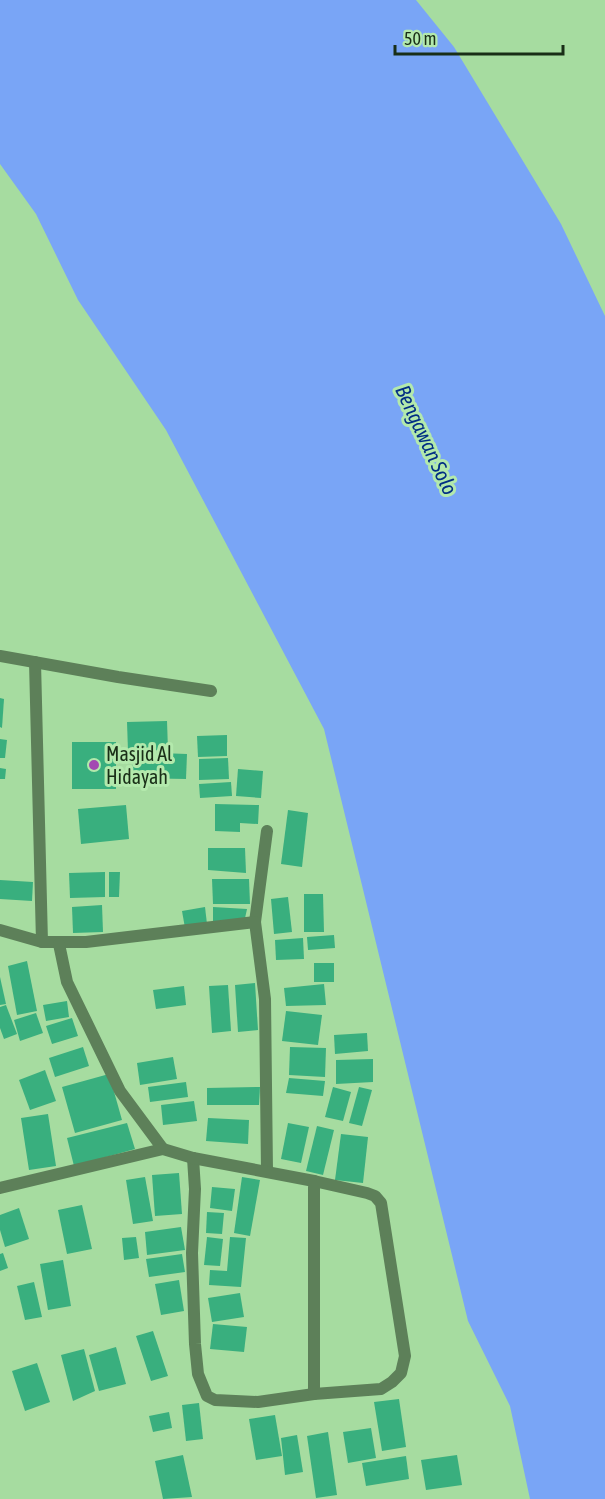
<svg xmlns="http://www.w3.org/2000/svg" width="605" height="1499" font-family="'Asap Condensed',sans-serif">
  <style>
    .water { fill: #79a5f6 }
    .building { fill: #39af7e }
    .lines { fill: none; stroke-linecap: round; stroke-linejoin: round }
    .minor { stroke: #5d8059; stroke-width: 12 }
    .poi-dot { fill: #a348b2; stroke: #b3e9ac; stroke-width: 2 }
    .labels { text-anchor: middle; stroke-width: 6; stroke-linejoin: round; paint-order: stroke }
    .poi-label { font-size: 20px; fill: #192e17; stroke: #b3e9ac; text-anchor: start }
    .water-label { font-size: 21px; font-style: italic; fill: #022e84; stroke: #b3e9ac }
  </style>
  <rect width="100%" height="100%" fill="#a6dca0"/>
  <polygon class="water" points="0,0 416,0 454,47 561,224 605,316 605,1499 530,1499 510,1406 468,1321 324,729 166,430 78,300 36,214 0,164"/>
  <g class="building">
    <polygon points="0,698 4,699 2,728 0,727"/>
    <polygon points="167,721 168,750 128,751 127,722"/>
    <polygon points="227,735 227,756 198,757 197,736"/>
    <polygon points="0,739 7,740 5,758 0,758"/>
    <rect x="72" y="742" width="44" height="47"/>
    <polygon points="133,752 187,754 186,779 132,778"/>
    <polygon points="228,758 229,779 199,780 199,759"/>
    <polygon points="0,768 6,769 5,779 0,779"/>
    <polygon points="238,769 263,771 261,798 236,796"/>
    <polygon points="231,782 232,796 200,798 199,784"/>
    <polygon points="215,804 259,805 258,824 240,823 240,832 215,831"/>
    <polygon points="126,805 129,839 81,844 78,809"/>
    <polygon points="288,810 308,813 302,867 281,864"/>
    <polygon points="208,848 245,848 246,873 208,870"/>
    <polygon points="105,872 105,897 70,898 69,873"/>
    <polygon points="109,872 120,872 119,897 109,897"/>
    <polygon points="212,879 249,879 250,904 213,904"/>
    <polygon points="0,880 33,882 32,901 0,899"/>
    <polygon points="304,894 323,894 324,932 304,932"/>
    <polygon points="288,897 292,932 274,934 271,899"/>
    <polygon points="102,905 103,932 73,933 72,907"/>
    <polygon points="205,907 207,924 185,928 182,911"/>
    <polygon points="213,907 247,909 244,923 213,921"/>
    <polygon points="334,935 335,948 308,950 307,937"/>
    <polygon points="303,938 304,959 276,960 275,940"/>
    <polygon points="27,961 37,1011 17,1015 8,966"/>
    <rect x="314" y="963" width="20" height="19"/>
    <polygon points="0,977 6,1004 0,1005"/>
    <polygon points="255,983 258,1030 238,1032 235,985"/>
    <polygon points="324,984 326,1005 286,1006 284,988"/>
    <polygon points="228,985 231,1031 212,1033 209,986"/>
    <polygon points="184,986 186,1005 156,1009 153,990"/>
    <polygon points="67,1001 69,1017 46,1021 43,1005"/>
    <polygon points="6,1005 17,1034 4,1039 0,1028 0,1007"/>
    <polygon points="286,1011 322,1015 318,1045 282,1041"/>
    <polygon points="36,1013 43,1033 20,1041 14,1020"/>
    <polygon points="72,1018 78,1036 52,1044 46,1026"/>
    <polygon points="367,1033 368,1051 335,1054 334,1035"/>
    <polygon points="83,1047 89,1066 55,1077 49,1058"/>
    <polygon points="290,1047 326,1048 325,1077 289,1075"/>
    <polygon points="173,1057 177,1079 140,1085 137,1063"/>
    <polygon points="373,1059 373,1082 336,1084 336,1060"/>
    <polygon points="45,1070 56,1101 30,1110 19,1080"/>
    <polygon points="109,1074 122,1120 75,1133 62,1087"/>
    <polygon points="289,1078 325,1081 323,1096 286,1093"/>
    <polygon points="186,1082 188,1097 150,1102 148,1087"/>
    <polygon points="260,1087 259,1105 207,1105 207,1088"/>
    <polygon points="333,1087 351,1092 343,1121 325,1117"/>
    <polygon points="359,1087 372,1090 362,1126 349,1123"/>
    <polygon points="194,1101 197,1121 163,1125 161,1105"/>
    <polygon points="48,1114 56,1166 29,1170 21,1118"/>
    <polygon points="208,1118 249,1120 248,1144 206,1141"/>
    <polygon points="127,1123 135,1149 74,1166 67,1138"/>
    <polygon points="288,1123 309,1127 301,1163 281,1159"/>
    <polygon points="317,1126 334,1130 323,1175 306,1171"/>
    <polygon points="341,1134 368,1137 363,1183 335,1180"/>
    <polygon points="179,1173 182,1214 155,1216 152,1175"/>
    <polygon points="145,1177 153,1221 133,1224 126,1180"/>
    <polygon points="242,1177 260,1180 250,1236 234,1233"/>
    <polygon points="212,1187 235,1189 232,1211 210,1208"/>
    <polygon points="82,1205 92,1249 67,1254 58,1210"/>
    <polygon points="19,1208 29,1239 5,1247 0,1230 0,1215"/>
    <polygon points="207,1212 224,1213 222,1234 206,1233"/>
    <polygon points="181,1227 185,1250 147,1255 145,1232"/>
    <polygon points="136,1237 139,1258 124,1260 122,1238"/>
    <polygon points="207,1237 223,1239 220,1266 204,1265"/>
    <polygon points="230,1237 246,1238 241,1287 209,1285 210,1270 227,1271"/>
    <polygon points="3,1253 8,1268 0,1271 0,1254"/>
    <polygon points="182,1254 185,1272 149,1277 146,1259"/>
    <polygon points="63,1260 71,1306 48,1310 40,1264"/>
    <polygon points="179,1280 184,1311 161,1315 155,1284"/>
    <polygon points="34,1282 42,1317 25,1320 17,1286"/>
    <polygon points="240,1293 244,1317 212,1322 208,1298"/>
    <polygon points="213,1324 247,1327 244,1352 210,1349"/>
    <polygon points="153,1331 168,1376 151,1381 136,1336"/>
    <polygon points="116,1347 126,1384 99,1391 89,1355"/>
    <polygon points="84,1349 95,1391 73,1401 61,1355"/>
    <polygon points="37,1363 50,1402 25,1411 12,1371"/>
    <polygon points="399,1399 406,1447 382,1451 374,1402"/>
    <polygon points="199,1403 203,1439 186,1441 182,1405"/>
    <polygon points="169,1412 172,1428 153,1432 149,1416"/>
    <polygon points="275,1415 282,1456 256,1460 249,1419"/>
    <polygon points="371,1428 376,1458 348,1463 343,1432"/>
    <polygon points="328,1432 337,1495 316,1498 307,1436"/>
    <polygon points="297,1435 303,1472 285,1475 281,1438"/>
    <polygon points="183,1455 192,1497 163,1499 155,1461"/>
    <polygon points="457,1455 462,1485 426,1490 421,1460"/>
    <polygon points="406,1456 409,1479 366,1486 362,1463"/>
  </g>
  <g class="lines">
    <g class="minor">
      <polyline points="0,656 118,677 211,691"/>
      <polyline points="35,662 42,942"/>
      <polyline points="255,922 267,831"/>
      <polyline points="0,930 42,942 86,942 255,922 265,999 267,1171"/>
      <polyline points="59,944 67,982 120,1091 163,1149"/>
      <polyline points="193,1158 195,1189 192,1253 195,1344 198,1374 207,1396 215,1400 258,1402 314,1394 381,1389 392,1382 401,1373 405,1356 381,1203 375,1196 367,1193 314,1181"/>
      <polyline points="0,1188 163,1149 193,1158 314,1181 314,1394"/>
    </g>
  </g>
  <circle class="poi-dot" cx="94" cy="765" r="6"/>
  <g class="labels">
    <g class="poi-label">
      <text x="106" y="761">Masjid Al<tspan x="106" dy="23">Hidayah</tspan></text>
    </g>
    <g class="water-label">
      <text transform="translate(426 440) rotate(65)" y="7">Bengawan Solo</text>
    </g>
  </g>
  <path d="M395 45v9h168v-9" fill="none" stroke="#192e17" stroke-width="3"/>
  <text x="404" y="45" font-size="18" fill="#192e17" stroke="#b3e9ac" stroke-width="4.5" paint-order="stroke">50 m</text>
</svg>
